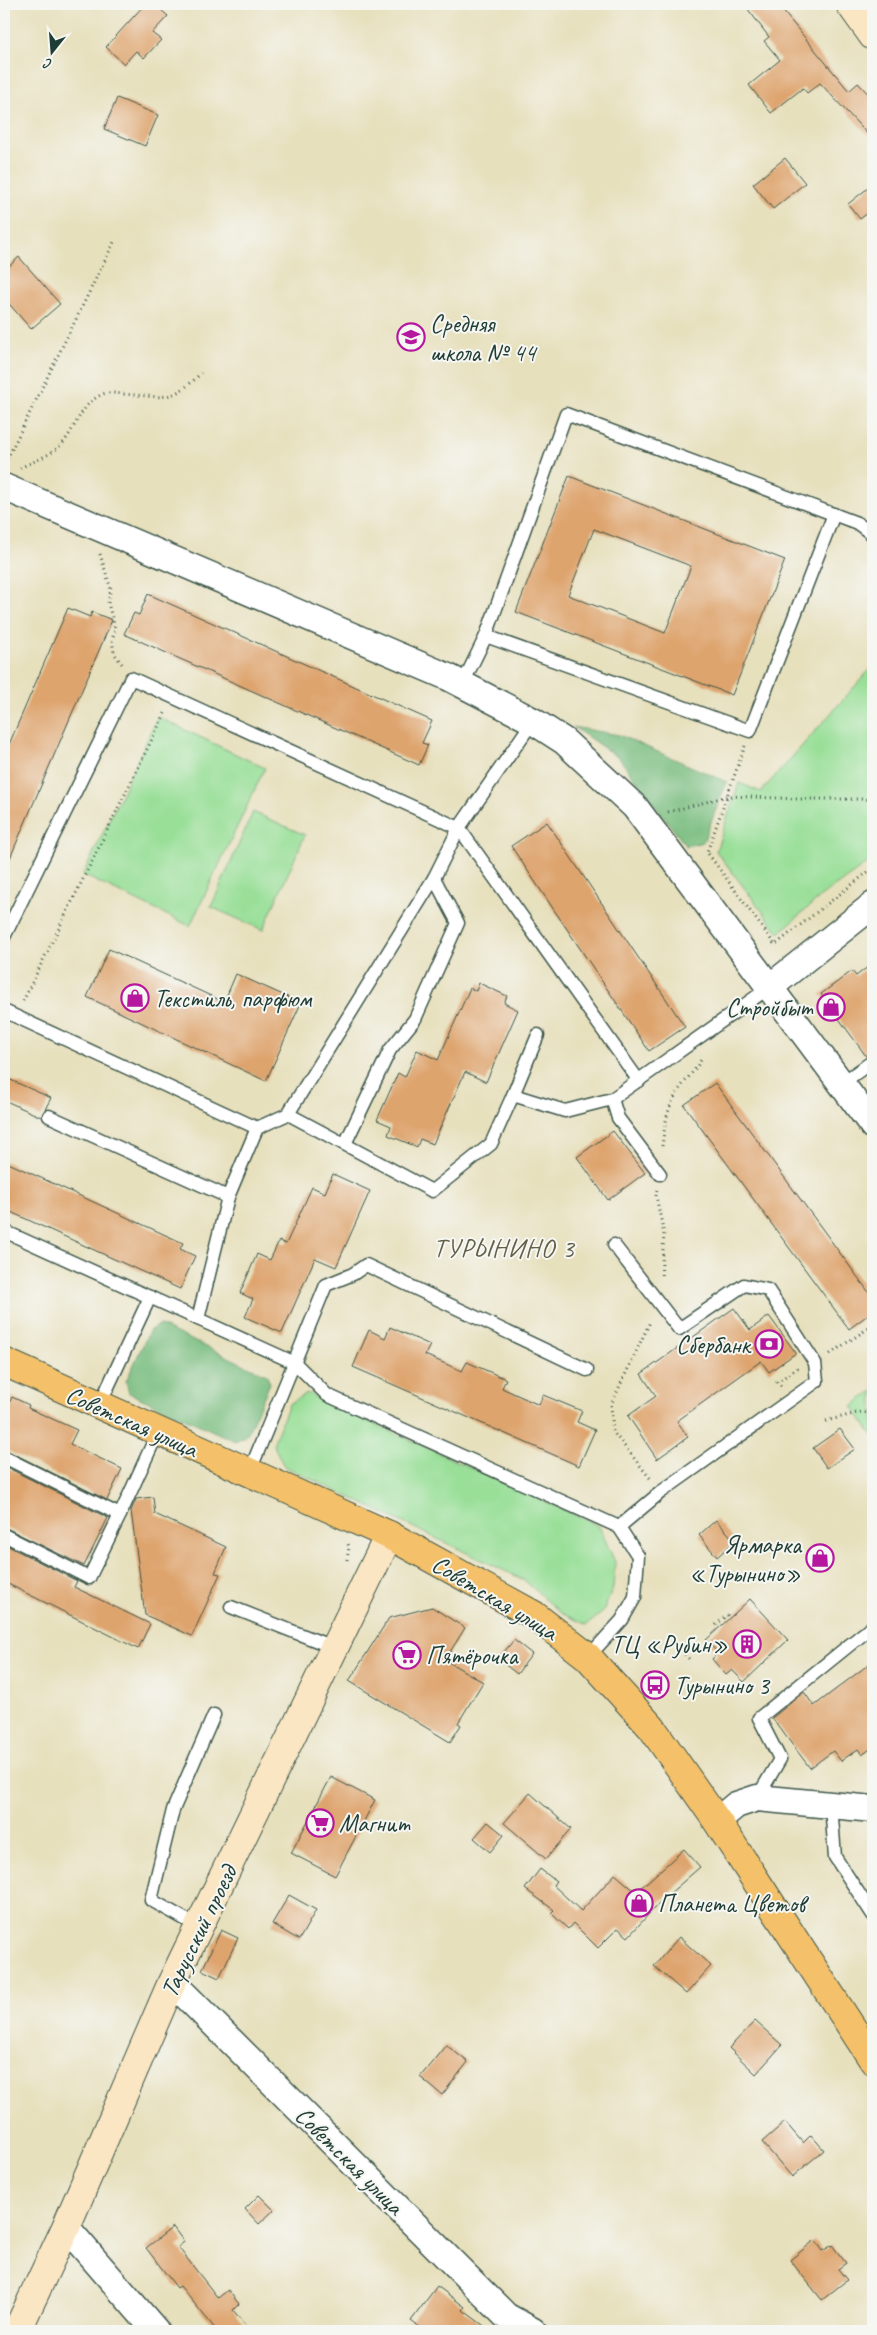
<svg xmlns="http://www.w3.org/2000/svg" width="877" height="2335" font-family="Caveat,sans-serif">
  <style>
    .green { fill: #99df98; stroke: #5c8e66 }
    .forest { fill: #7abe80; stroke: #4c7e5a }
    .building { fill: #dea46e; fill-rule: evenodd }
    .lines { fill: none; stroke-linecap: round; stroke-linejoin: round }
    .lane-casing { stroke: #3d5549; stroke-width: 15 }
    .street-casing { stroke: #3d5549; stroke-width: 29 }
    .secondary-casing { stroke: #3d5549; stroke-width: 30 }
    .primary-casing { stroke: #3d5549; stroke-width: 30 }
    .path { stroke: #3d5549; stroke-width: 3; stroke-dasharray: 1 4; stroke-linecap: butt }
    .lane { stroke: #fff; stroke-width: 12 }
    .street { stroke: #fff; stroke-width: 26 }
    .secondary { stroke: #fbe6c3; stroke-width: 28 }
    .primary { stroke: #f4c16a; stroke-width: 28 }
    .labels { text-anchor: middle; stroke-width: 4; stroke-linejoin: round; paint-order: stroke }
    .poi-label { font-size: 25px; fill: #1f3d34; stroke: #f6f6f2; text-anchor: start }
    .street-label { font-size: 25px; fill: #1f3d34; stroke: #f6f6f2 }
    .neighbourhood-label { font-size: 26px; letter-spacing: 1px; fill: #626148; stroke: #f6f6f2 }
  </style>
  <rect width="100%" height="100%" fill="#f6f6f2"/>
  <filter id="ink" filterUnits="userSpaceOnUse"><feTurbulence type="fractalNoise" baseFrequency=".02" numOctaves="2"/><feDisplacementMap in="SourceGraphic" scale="10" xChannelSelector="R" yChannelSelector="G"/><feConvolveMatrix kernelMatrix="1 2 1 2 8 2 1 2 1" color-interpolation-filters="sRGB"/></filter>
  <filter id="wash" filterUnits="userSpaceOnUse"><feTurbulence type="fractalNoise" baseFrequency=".0096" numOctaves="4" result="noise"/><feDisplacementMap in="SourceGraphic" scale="20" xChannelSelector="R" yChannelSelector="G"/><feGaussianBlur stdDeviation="1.12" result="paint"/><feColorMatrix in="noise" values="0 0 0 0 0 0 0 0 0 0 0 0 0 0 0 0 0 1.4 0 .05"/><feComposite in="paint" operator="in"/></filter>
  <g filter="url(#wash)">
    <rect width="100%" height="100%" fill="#e7e0bd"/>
    <g class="green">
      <polygon points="873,666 873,859 823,895 779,933 716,851 739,783 761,792"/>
      <polygon points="158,717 265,768 190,926 83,875"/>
      <polygon points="253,812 305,835 263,930 211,907"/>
      <polygon points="873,1391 873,1436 852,1406"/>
      <polygon points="307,1393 599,1526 615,1562 613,1588 603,1612 587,1625 561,1613 524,1580 284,1466 273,1444 289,1404"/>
    </g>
    <g class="forest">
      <polygon points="573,727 619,735 727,782 703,842 686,846 619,758"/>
      <polygon points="159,1325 267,1375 270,1383 246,1436 235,1441 129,1393 126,1381 150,1330"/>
    </g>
    <g id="blocks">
      <g class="building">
        <polygon points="145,4 154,4 168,16 152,33 161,40 144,58 136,51 124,64 106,47"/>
        <polygon points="744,4 777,4 849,91 858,83 873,99 873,140 820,83 807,93 803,88 771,113 749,85 780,60 764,41 769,37"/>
        <polygon points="117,98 158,115 145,146 104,129"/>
        <polygon points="785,158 805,183 773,209 753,184"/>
        <polygon points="873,184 873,209 860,219 848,204"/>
        <polygon points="19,257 60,304 31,329 4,298 4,271"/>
        <path d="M569 476 785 560 732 695 516 612ZM594 529 691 566 665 633 568 595Z"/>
        <polygon points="148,594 432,721 422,743 428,745 419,765 124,634 134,613 139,615"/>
        <polygon points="68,608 90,617 92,612 112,620 4,872 4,756"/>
        <polygon points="547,822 685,1027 649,1051 511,846"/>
        <polygon points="109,949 224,1002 236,974 301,1003 266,1081 87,997"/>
        <polygon points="873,963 873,1053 866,1056 821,994 852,971 856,976"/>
        <polygon points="479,983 507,996 504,1003 518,1010 486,1082 465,1072 433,1144 420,1139 417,1147 388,1135 391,1126 377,1120 398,1073 405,1077 417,1050 438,1060 470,988 476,991"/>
        <polygon points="4,1077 51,1098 41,1117 4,1100"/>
        <polygon points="715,1083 873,1298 873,1311 849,1329 684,1105"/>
        <polygon points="613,1131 645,1173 608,1200 577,1157"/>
        <polygon points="4,1161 183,1243 180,1249 195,1256 180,1289 4,1209"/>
        <polygon points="333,1174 370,1191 336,1267 315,1258 282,1333 245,1317 253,1299 240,1293 257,1254 270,1260 279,1241 286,1244 312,1187 325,1193"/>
        <polygon points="734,1308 750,1330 769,1316 796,1353 769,1372 761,1361 677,1421 688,1437 657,1459 628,1416 656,1396 641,1374"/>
        <polygon points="390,1327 430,1345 425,1355 462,1371 467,1362 506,1379 502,1388 539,1405 543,1395 582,1411 577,1422 595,1430 579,1466 353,1367 369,1330 385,1338"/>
        <polygon points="12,1397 29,1405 28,1408 77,1430 70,1444 122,1469 107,1500 4,1449 4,1414"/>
        <polygon points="840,1429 855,1449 827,1468 813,1448"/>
        <polygon points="4,1466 108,1518 84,1566 4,1527"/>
        <polygon points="153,1497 155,1514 226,1547 215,1573 220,1574 192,1636 145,1615 131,1511 136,1499"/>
        <polygon points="716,1520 735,1541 717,1557 699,1535"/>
        <polygon points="4,1544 77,1581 74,1587 150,1624 138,1649 4,1582"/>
        <polygon points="750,1599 788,1640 744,1682 732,1670 726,1675 712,1659 718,1653 706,1640"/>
        <polygon points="432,1607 465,1628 445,1660 483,1682 458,1723 461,1725 450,1742 349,1681 389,1618"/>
        <polygon points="514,1640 532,1654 517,1674 498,1659"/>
        <polygon points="873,1661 873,1747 862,1755 858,1749 841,1761 833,1751 810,1768 772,1718 804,1692 814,1706"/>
        <polygon points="331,1777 375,1800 335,1876 291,1853"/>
        <polygon points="530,1793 571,1829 546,1859 504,1823"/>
        <polygon points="488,1822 504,1835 490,1852 474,1838"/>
        <polygon points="684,1849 700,1867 660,1902 628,1937 618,1928 598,1948 573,1923 568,1929 551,1913 554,1910 525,1889 540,1869 556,1881 553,1885 581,1911 615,1874 636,1892"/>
        <polygon points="289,1895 316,1910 299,1940 272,1924"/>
        <polygon points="221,1930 238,1938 219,1978 202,1970"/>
        <polygon points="679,1937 711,1966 686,1994 654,1966"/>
        <polygon points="755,2021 782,2045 756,2074 729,2048"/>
        <polygon points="446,2045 468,2062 442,2095 420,2077"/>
        <polygon points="785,2122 803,2143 811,2135 824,2150 792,2177 762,2142"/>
        <polygon points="259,2195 274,2210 259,2224 245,2209"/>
        <polygon points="173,2227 184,2242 178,2247 218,2298 228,2290 239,2304 233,2310 250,2331 217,2331 180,2286 177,2288 146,2248"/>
        <polygon points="815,2240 823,2251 832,2245 846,2263 838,2269 847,2280 822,2300 790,2260"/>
        <polygon points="437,2286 465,2307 463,2310 491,2331 424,2331 411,2321"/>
      </g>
    </g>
  </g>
  <g filter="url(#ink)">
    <use href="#blocks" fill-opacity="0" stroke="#3d5549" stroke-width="1"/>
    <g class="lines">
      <g class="lane-casing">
        <g id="lane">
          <polyline points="486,636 750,731 834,514"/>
          <polyline points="462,685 486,636 566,414 857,523 873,535"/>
          <polyline points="533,721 459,828 434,878 288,1114 257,1128 228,1197 198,1319 295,1363 327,1395 619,1527 638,1556 635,1597 622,1620 588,1657"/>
          <polyline points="4,937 131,678 459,828 639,1081"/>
          <polyline points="4,1011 257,1128"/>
          <polyline points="842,1083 873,1061"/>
          <polyline points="513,1095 538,1035"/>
          <polyline points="612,1099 618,1118 660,1174"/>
          <polyline points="288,1114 432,1191 491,1144 513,1095 565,1111 612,1099 770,987"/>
          <polyline points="49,1116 228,1197"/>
          <polyline points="345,1144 390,1050 415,1019 458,923 434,878"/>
          <polyline points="4,1231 198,1319"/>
          <polyline points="614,1245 679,1329 744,1285 768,1290 815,1363 817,1381 661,1492 619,1527"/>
          <polyline points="99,1406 150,1297"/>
          <polyline points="4,1457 120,1515 89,1578 4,1535"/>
          <polyline points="249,1473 326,1285 353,1274 366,1265 587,1370"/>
          <polyline points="120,1515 158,1432"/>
          <polyline points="231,1607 335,1648"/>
          <polyline points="757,1798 780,1759 759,1718 873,1626"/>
          <polyline points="831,1805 835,1857 873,1915"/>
          <polyline points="199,1927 151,1900 173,1810 214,1715"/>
        </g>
      </g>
      <g class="street-casing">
        <g id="street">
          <polyline points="4,487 448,677 533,721 564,741 635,807 873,1126"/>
          <polyline points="770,987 873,905"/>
          <polyline points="717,1821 736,1805 757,1798 873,1809"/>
          <polyline points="172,1982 506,2316 533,2331"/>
          <polyline points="66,2227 156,2331"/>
        </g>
      </g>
      <g class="secondary-casing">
        <g id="secondary">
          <polyline points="850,4 873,36"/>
          <polyline points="17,2331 66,2227 172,1982 389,1535"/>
        </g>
      </g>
      <g class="primary-casing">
        <polyline id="primary" points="4,1362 389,1535 534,1615 588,1657 652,1728 717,1821 873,2060"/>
      </g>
      <g class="path">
        <polyline points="5,463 114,242"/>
        <path d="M20 468C34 461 52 455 63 443 77 426 81 403 103 394 108 392 116 393 122 394 161 396 170 405 201 373"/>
        <polyline points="100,554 111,589 108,603 115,629 112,640 114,653 122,664"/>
        <polyline points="745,746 707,852 775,945 873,868"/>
        <polyline points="668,812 728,796 799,799 873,799"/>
        <polyline points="23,1001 165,713"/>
        <path d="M662 1146C664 1132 666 1114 673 1100 680 1085 694 1073 702 1058"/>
        <polyline points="657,1190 656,1196 664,1234 661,1278"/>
        <polyline points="830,1354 873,1325"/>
        <polyline points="781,1386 777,1382 799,1367"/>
        <polyline points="826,1421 861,1412 873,1414"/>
        <polyline points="650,1478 613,1432 611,1405 650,1322"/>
        <polyline points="347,1560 349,1547 348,1544"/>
        <polyline points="716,1625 727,1615 730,1618"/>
        <polyline points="678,1647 691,1661"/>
      </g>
      <use href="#lane" class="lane"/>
      <use href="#street" class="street"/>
      <use href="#secondary" class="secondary"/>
      <use href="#primary" class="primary"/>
    </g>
  </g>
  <defs>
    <g id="school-ring" transform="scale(1.4375)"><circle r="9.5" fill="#f6f6f2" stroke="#b5179e" stroke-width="1.5"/><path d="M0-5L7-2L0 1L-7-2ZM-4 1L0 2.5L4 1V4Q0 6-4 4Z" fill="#b5179e"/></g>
    <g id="shop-ring" transform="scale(1.4375)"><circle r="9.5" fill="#f6f6f2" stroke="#b5179e" stroke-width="1.5"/><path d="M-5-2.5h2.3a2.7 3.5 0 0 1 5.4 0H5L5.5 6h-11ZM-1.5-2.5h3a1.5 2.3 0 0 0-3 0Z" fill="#b5179e"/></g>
    <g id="bank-ring" transform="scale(1.4375)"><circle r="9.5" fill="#f6f6f2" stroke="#b5179e" stroke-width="1.5"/><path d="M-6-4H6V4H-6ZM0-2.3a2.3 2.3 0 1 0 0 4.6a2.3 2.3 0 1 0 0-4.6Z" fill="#b5179e"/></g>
    <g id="building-ring" transform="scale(1.4375)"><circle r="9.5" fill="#f6f6f2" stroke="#b5179e" stroke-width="1.5"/><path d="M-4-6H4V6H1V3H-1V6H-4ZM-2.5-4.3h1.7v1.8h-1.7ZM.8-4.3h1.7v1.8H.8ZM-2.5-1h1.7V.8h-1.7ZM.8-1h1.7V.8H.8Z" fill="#b5179e"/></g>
    <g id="supermarket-ring" transform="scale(1.4375)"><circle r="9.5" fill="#f6f6f2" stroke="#b5179e" stroke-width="1.5"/><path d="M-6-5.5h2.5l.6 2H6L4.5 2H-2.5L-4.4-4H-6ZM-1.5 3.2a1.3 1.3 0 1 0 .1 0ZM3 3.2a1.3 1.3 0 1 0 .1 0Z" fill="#b5179e"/></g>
    <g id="bus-ring" transform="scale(1.4375)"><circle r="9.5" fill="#f6f6f2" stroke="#b5179e" stroke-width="1.5"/><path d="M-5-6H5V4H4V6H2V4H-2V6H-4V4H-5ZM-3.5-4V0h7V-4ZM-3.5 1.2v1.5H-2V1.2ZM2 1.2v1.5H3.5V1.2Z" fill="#b5179e"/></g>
  </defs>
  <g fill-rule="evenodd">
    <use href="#school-ring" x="411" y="337"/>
    <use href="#shop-ring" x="135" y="998"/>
    <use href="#shop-ring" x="831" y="1007"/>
    <use href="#bank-ring" x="769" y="1344"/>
    <use href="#shop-ring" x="820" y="1558"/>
    <use href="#building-ring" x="747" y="1644"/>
    <use href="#supermarket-ring" x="407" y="1655"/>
    <use href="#bus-ring" x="655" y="1685"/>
    <use href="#supermarket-ring" x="320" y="1823"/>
    <use href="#shop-ring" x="639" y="1903"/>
  </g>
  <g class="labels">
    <g class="poi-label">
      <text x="430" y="332">Средняя<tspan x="430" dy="29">школа № 44</tspan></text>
      <text x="154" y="1007">Текстиль, парфюм</text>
      <text x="812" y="1016" text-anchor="end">Стройбыт</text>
      <text x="750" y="1353" text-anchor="end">Сбербанк</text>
      <text x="801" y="1553" text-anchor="end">Ярмарка<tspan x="801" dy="29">«Турынино»</tspan></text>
      <text x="728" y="1653" text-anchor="end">ТЦ «Рубин»</text>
      <text x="426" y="1664">Пятёрочка</text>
      <text x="674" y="1694">Турынино 3</text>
      <text x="339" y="1832">Магнит</text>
      <text x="658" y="1912">Планета Цветов</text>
    </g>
    <g class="street-label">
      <text transform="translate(132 1421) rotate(24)" y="9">Советская улица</text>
      <text transform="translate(495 1597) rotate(31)" y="9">Советская улица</text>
      <text transform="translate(198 1931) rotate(-64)" y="9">Тарусский проезд</text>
      <text transform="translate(350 2160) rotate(45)" y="9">Советская улица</text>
    </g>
    <g class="neighbourhood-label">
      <text x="504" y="1257">ТУРЫНИНО 3</text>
    </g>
  </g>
  <rect width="877" height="2335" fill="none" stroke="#f6f6f2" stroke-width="20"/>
  <g transform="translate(52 52) rotate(197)" stroke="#f6f6f2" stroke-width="4" paint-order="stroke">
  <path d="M0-4L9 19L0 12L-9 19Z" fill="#1f3d34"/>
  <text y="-8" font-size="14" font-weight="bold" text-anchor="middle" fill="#1f3d34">С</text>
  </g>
</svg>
